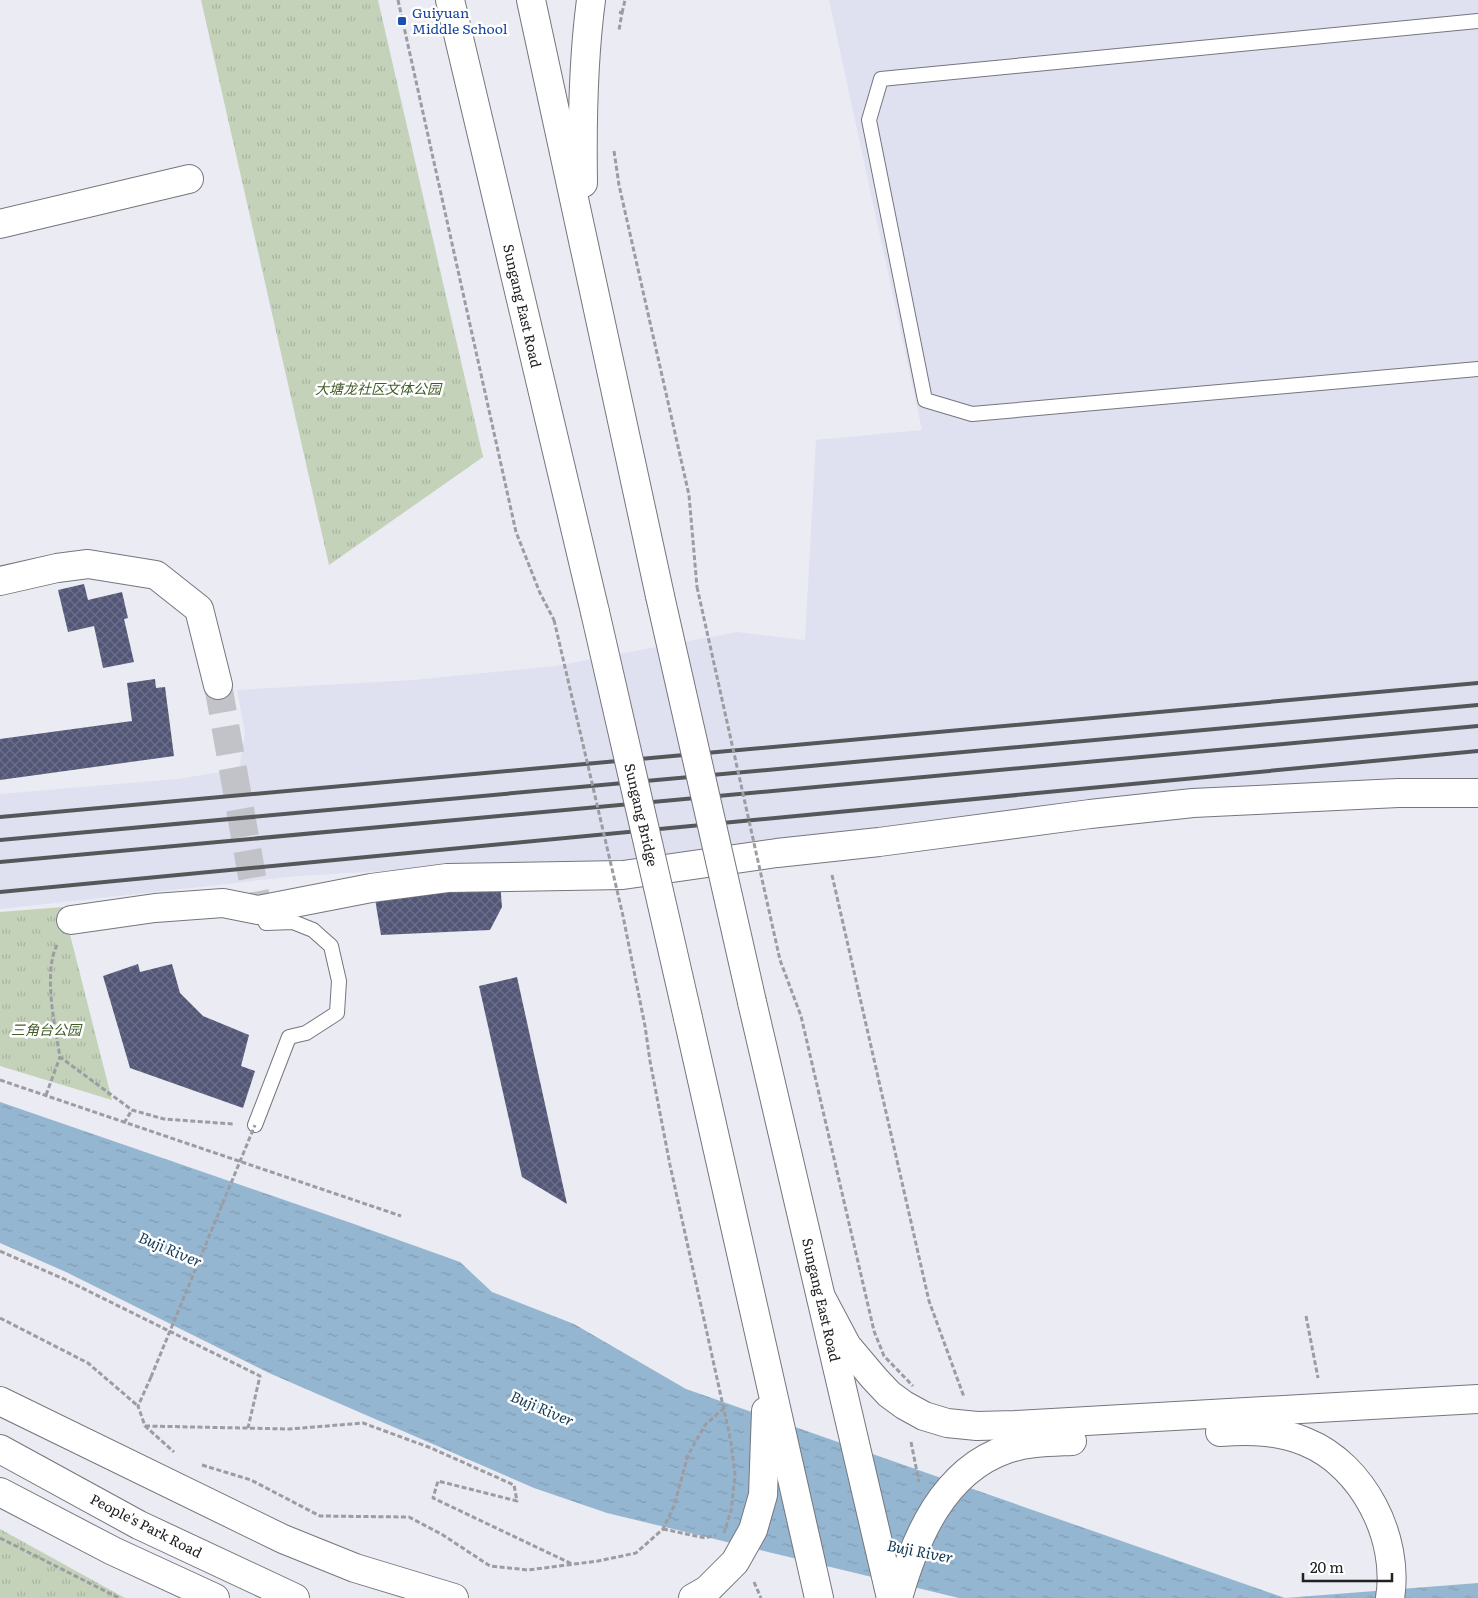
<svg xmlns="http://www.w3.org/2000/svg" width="1478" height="1598" font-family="Literata,'Noto Sans SC',serif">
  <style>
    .built { fill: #dfe1f0 }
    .grass { fill: url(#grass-tufts) }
    .water { fill: url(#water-ripples) }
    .building { fill: url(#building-cross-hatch) }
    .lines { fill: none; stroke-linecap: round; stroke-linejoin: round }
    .minor-tunnel { stroke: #c2c3c9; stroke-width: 28; stroke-dasharray: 28 14; stroke-linecap: butt }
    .service-casing { stroke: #75767d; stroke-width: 16 }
    .minor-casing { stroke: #75767d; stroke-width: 30 }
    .secondary-casing { stroke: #75767d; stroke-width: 30 }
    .primary-casing { stroke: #75767d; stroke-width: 30 }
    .path { stroke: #9c9da3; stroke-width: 3; stroke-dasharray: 5 2.5; stroke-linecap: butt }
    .service { stroke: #fff; stroke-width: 14 }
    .minor { stroke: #fff; stroke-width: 28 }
    .secondary { stroke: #fff; stroke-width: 28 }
    .primary { stroke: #fff; stroke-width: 28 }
    .rail { stroke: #56575a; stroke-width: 4 }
    .primary-bridge-casing { stroke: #75767d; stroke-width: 30; stroke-linecap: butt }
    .path-bridge { stroke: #9c9da3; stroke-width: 3; stroke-dasharray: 5 2.5; stroke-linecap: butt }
    .primary-bridge { stroke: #fff; stroke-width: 28 }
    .transit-dot { fill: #1a4fb4; stroke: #fff; stroke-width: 2 }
    .labels { text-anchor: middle; stroke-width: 5; stroke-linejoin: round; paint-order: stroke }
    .transit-label { font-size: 14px; fill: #164399; stroke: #fff; text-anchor: start }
    .street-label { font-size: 14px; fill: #202123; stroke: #fff }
    .park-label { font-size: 14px; font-style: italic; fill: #425c29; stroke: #fff }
    .water-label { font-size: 15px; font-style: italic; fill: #0e3752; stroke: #fff }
  </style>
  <defs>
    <pattern id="grass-tufts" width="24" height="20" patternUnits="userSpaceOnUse" patternTransform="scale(1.25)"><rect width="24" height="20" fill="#c4d2ba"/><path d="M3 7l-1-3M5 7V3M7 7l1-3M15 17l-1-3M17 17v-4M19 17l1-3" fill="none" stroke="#a8b4a0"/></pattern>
    <pattern id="water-ripples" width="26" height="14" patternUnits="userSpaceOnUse" patternTransform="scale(1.25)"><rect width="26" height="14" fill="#95b6d1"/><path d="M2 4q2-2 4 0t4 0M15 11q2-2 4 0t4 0" fill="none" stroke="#809cb3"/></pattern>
    <pattern id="building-cross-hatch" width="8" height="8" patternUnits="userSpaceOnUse" patternTransform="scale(1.25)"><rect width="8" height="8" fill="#535777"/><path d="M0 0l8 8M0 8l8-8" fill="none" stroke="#6d7088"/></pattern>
  </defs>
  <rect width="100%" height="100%" fill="#eaebf3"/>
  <polygon class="built" points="829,0 1478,0 1478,781 1297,787 766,840 600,864 450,867 298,876 0,909 0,794 178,779 239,769 245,733 237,690 413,680 555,666 737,632 805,640 816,440 922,430"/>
  <g class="grass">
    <polygon points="201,0 378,0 483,457 329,565"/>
    <polygon points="63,907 112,1100 0,1066 0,912"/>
    <polygon points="0,1529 125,1598 0,1598"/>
  </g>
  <polygon class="water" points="0,1102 354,1224 460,1262 492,1292 574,1324 686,1389 1285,1598 1478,1583 1478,1598 959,1598 607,1513 534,1488 269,1373 66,1272 0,1243"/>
  <g class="building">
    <polygon points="84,584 88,600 122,592 128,618 124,619 134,662 103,668 94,626 68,632 58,590"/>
    <polygon points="155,679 156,688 165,687 174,756 0,780 0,739 132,721 127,683"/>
    <polygon points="500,882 502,907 490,930 381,935 374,893"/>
    <polygon points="138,964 140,972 172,964 180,993 203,1016 249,1035 241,1066 255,1071 243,1108 130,1068 103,976"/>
    <polygon points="517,977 567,1204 522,1177 479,986"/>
  </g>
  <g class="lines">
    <polyline class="minor-tunnel" points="218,685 258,910"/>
    <g class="service-casing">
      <g id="service">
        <polyline points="1478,21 881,79 869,120 925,400 972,414 1478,369"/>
        <polyline points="255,1125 289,1037 306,1033 337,1013 339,981 331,946 313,930 293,922 266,923 258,910"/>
      </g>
    </g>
    <g class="minor-casing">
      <g id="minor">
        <polyline points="0,224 189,179"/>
        <polyline points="0,581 57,568 88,564 156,575 199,609 218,685"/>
        <polyline points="71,920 155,908 223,903 258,910 371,888 447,878 623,875 777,853 879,842 1090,814 1193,803 1398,793 1478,793"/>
      </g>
    </g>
    <g class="secondary-casing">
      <g id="secondary">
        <polyline points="0,1449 139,1525 295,1598"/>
        <polyline points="0,1492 113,1551 215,1598"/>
      </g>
    </g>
    <g class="primary-casing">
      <g id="primary">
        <polyline points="450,0 595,612"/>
        <polyline points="531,0 660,596"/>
        <path d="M583 183C582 122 583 60 591 0"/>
        <polyline points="752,1002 891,1598"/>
        <polyline points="688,1018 819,1598"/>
        <polyline points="821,1297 847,1346 874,1378 889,1394 904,1405 924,1416 947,1423 977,1426 1015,1425 1478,1399"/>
        <polyline points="0,1401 283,1539 355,1568 454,1598"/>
        <path d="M1220 1432C1249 1430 1278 1430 1306 1442 1363 1465 1400 1538 1390 1598"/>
        <polyline points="693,1598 707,1590 735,1562 753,1530 763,1495 766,1411"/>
        <path d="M898 1598C915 1538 943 1471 1007 1449 1028 1442 1051 1442 1072 1441"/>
      </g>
    </g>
    <g class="path">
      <polyline points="398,0 516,532 540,593 554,620"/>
      <polyline points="619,12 622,13 619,30"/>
      <polyline points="622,13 625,0"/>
      <polyline points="614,151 619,185 689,495 697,587"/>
      <polyline points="832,875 929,1301 964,1397"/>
      <path d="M57 945C43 972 55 1027 60 1057L132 1110 164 1119 233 1124"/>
      <polyline points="0,1080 401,1216"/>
      <polyline points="46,1095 60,1057"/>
      <polyline points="124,1123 132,1110"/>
      <polyline points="0,1251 64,1279 260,1376 248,1428"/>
      <polyline points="1306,1316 1318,1378"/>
      <polyline points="0,1318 88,1363 138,1406"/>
      <polyline points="151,1377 138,1406 145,1426 174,1452"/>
      <polyline points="145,1426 290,1429 363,1423 431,1448 514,1485 517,1501 438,1481 433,1498 572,1564"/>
      <polyline points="911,1442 919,1482"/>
      <polyline points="202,1465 251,1480 320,1516 409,1517 443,1535 490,1566 528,1570 598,1561 636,1553 663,1529 674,1506 688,1455 705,1425 724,1408"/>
      <polyline points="663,1529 705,1538 716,1535"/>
      <polyline points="0,1538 119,1598"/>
      <polyline points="754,1582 761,1598"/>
    </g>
    <use href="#service" class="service"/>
    <use href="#minor" class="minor"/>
    <use href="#secondary" class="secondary"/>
    <use href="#primary" class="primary"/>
    <g class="rail">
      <polyline points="0,817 1478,683"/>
      <polyline points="0,840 1478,705"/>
      <polyline points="0,862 1478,726"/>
      <polyline points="0,892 1478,751"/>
    </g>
    <g class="primary-bridge-casing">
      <g id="primary-bridge">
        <polyline points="660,596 752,1002"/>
        <polyline points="595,612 688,1018"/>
      </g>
    </g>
    <g class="path-bridge">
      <polyline points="697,587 780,960 801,1016 874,1331 884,1356 913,1386"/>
      <polyline points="554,620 623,916 645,1026 650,1061 670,1165 731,1442 735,1475 731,1511 724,1533"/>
      <polyline points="151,1377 255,1125"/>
    </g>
    <use href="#primary-bridge" class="primary-bridge"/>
  </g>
  <rect class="transit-dot" x="397" y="16" width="10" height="10" rx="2.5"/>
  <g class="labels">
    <g class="transit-label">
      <text x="412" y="18">Guiyuan<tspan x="412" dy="16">Middle School</tspan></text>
    </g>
    <g class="street-label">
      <text transform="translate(522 306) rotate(77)" y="5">Sungang East Road</text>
      <text transform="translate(641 815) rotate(77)" y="5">Sungang Bridge</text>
      <text transform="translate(821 1300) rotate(77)" y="5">Sungang East Road</text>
      <text transform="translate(146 1526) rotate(27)" y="5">People's Park Road</text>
    </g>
    <g class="park-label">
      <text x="378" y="394">大塘龙社区文体公园</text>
      <text x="46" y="1035">三角台公园</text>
    </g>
    <g class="water-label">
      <text transform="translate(170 1250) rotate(23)" y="5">Buji River</text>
      <text transform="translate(542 1409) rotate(23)" y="5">Buji River</text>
      <text transform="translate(920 1552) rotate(11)" y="5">Buji River</text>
    </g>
  </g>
  <path d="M1303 1573v8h89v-8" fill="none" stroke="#202123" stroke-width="2.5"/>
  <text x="1310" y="1573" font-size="15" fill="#202123" stroke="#ffffff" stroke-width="4" paint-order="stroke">20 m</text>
</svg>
